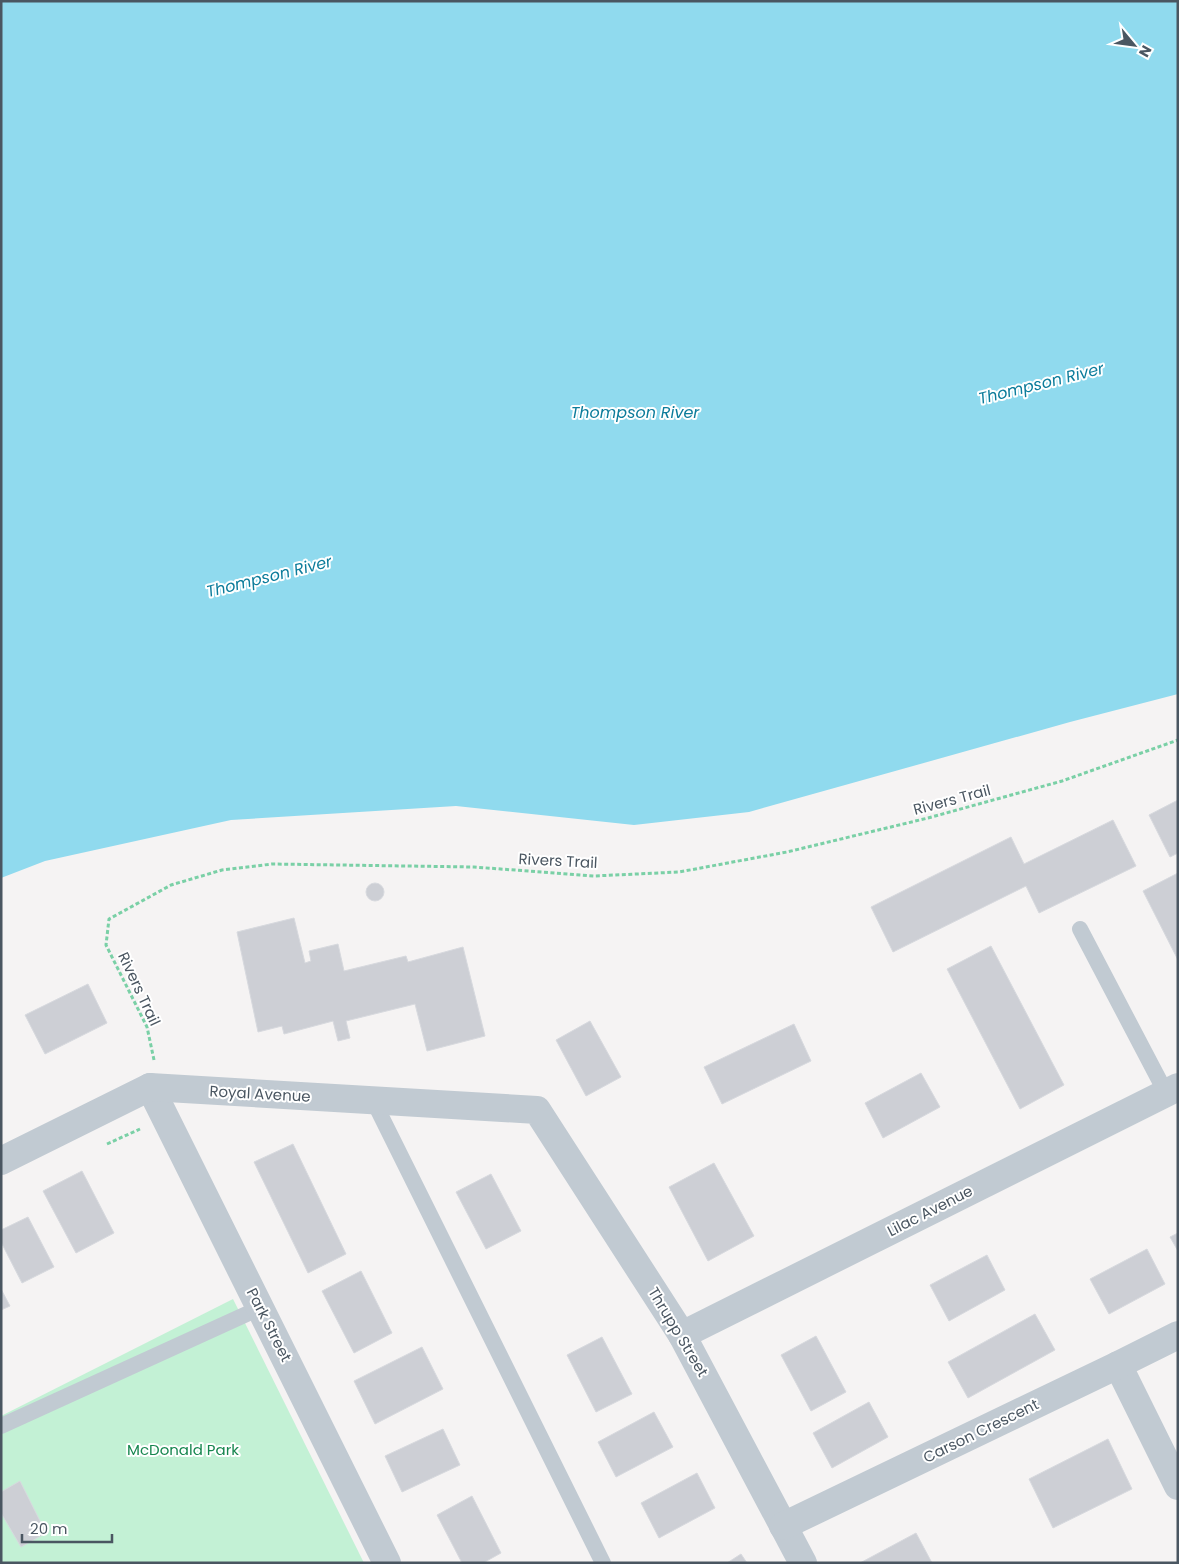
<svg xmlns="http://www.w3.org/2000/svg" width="1179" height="1564" font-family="Poppins,sans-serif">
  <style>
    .green { fill: #c3f1d5 }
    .water { fill: #90daee }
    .building { fill: #cdcfd5; stroke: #d7d9de }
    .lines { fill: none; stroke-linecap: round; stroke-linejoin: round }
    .path { stroke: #7ad0a6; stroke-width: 3; stroke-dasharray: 4 2.5; stroke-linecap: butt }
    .lane { stroke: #c1cad2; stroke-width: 16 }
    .street { stroke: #c1cad2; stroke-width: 28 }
    .labels { text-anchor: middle; stroke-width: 4; stroke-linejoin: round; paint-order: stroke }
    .street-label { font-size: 15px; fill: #4a5661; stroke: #fff }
    .park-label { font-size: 15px; fill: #17864f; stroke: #fff }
    .water-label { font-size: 16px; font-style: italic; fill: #0c7c9b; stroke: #fff }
  </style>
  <rect width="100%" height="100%" fill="#f5f3f3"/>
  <polygon class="green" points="233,1299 364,1563 1,1563 1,1416"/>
  <polygon class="water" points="1,1 1178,1 1178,694 1070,722 749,812 634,825 456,806 231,820 45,861 1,878"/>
  <g class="building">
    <polygon points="1178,800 1178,853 1170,857 1149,815"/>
    <polygon points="1113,820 1136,866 1039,913 1026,886 893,952 871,907 1011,837 1024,864"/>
    <polygon points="1178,873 1178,960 1143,891"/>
    <circle cx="375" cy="892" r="9"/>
    <polygon points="294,918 305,963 311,961 309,951 338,944 344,971 406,956 408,962 463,947 485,1036 427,1051 415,1004 346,1021 350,1038 338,1041 333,1021 284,1034 282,1026 258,1032 237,932"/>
    <polygon points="991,946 1064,1085 1020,1109 947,969"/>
    <polygon points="88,984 107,1023 45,1054 25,1015"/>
    <polygon points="590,1021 621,1077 586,1096 556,1040"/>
    <polygon points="794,1024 811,1061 722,1104 704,1067"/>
    <polygon points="921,1073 940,1107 883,1138 865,1103"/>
    <polygon points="293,1144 346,1254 308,1273 254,1162"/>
    <polygon points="714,1163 754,1236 708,1261 669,1187"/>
    <polygon points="82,1171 114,1233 76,1253 43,1191"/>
    <polygon points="491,1174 521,1231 486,1249 456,1192"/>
    <polygon points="28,1217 54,1267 22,1283 1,1242 1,1230"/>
    <polygon points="1178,1233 1178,1251 1170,1237"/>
    <polygon points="1147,1249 1165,1284 1109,1314 1090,1279"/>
    <polygon points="987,1255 1005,1290 949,1321 930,1285"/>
    <polygon points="361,1271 392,1333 354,1353 322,1291"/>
    <polygon points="1,1289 10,1306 1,1310"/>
    <polygon points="1035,1314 1055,1350 968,1398 948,1362"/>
    <polygon points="816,1336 846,1392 811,1411 781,1355"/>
    <polygon points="602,1337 632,1394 596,1412 567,1355"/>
    <polygon points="422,1347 443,1389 375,1424 354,1381"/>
    <polygon points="869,1402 888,1437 832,1468 813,1433"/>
    <polygon points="654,1412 673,1447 616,1477 598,1442"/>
    <polygon points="443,1429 460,1465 402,1492 385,1456"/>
    <polygon points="1108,1439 1132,1489 1053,1528 1029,1479"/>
    <polygon points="697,1473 715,1508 659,1538 641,1503"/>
    <polygon points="20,1481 46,1533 21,1547 1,1513 1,1492"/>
    <polygon points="472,1496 501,1553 483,1563 462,1563 437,1515"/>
    <polygon points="916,1533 932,1563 860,1563"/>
    <polygon points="741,1554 747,1563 727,1563"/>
  </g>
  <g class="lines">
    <g class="path">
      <polyline points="154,1060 147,1027 106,945 109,919 171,885 222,870 272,864 474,867 594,876 679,872 787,852 928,818 1062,781 1178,740"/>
      <polyline points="107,1144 140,1129"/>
    </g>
    <g class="lane">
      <polyline points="1080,929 1166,1093"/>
      <polyline points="373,1100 603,1563"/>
      <polyline points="1,1426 260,1308"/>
    </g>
    <g class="street">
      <polyline points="150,1087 387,1563"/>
      <polyline points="1,1161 150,1087 537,1110 682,1335 803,1563"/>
      <polyline points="682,1335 1178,1087"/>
      <polyline points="1118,1365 1178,1486"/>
      <polyline points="783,1526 1118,1365 1178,1335"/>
    </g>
  </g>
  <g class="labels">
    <g class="street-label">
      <text transform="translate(952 800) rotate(-15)" y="5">Rivers Trail</text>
      <text transform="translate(558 861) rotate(3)" y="5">Rivers Trail</text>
      <text transform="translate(139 989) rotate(65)" y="5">Rivers Trail</text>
      <text transform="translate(260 1094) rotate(3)" y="5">Royal Avenue</text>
      <text transform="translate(930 1211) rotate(-27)" y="5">Lilac Avenue</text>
      <text transform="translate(269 1325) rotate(63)" y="5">Park Street</text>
      <text transform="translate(678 1332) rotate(59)" y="5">Thrupp Street</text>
      <text transform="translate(981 1431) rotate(-26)" y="5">Carson Crescent</text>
    </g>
    <g class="park-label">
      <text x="183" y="1455">McDonald Park</text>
    </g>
    <g class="water-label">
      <text transform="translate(1041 383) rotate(-14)" y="6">Thompson River</text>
      <text x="635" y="418">Thompson River</text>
      <text transform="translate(269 576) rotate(-14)" y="6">Thompson River</text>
    </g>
  </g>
  <rect width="1179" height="1564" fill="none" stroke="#4a5661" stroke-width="5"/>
  <g transform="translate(1134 45) rotate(119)" stroke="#ffffff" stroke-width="4" paint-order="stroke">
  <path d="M0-4L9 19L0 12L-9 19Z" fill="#4a5661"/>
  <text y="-8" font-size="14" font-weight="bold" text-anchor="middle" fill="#4a5661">N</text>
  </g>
  <path d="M22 1534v8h90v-8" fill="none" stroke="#4a5661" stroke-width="2.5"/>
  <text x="30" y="1534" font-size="15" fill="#4a5661" stroke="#ffffff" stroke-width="4" paint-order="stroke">20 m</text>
</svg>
